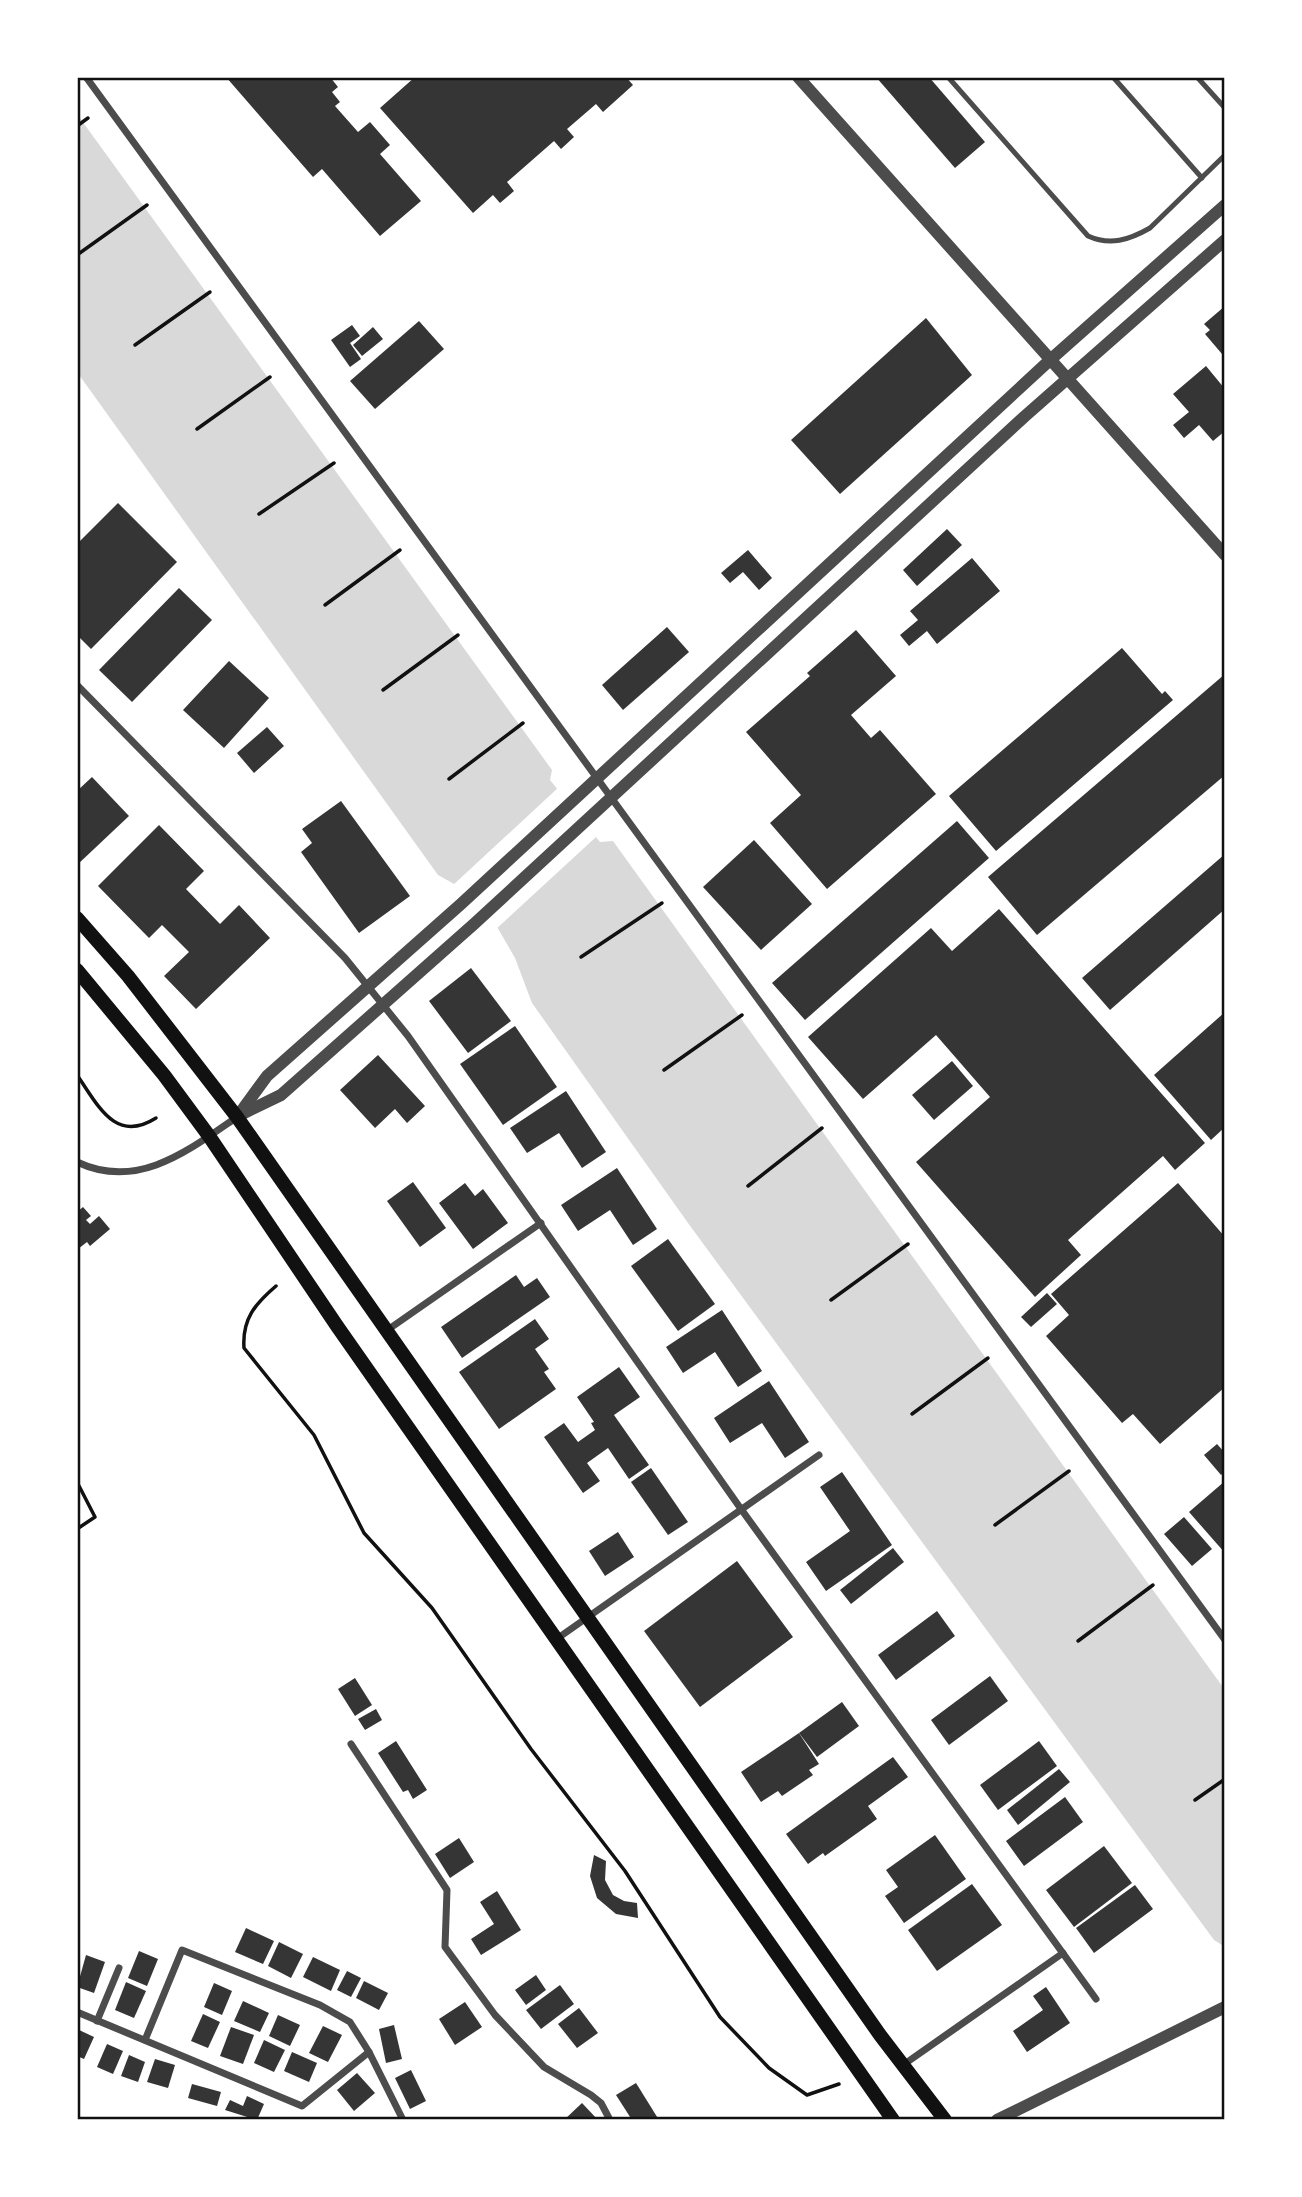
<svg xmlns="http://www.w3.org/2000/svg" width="1302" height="2197" font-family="'Source Sans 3',sans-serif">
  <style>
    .water { fill: #d9d9d9 }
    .pier { fill: #fff }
    .building { fill: #353535 }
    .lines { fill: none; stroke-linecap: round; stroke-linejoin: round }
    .path { stroke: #111; stroke-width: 3.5 }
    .service { stroke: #4c4c4c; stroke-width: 5 }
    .minor { stroke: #4c4c4c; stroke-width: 7 }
    .tertiary { stroke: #4c4c4c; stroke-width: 12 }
    .secondary { stroke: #111; stroke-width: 14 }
    .neatline { fill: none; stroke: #111; stroke-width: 2.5 }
  </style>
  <rect width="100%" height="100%" fill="#fff"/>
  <polygon class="water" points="77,114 552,770 550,780 600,842 613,841 1225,1690 1225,1947 1214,1940 688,1223 532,1003 515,958 481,899 438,875 77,372"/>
  <polygon class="pier" points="560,786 596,837 495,930 479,901 452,886"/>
  <g class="building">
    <polygon points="226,77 330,77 338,87 332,92 340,102 335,106 358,132 370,122 390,145 380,154 421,201 380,236 322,169 313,177"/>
    <polygon points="415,77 626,77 633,85 603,112 596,104 567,129 574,137 561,149 554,141 507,182 514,191 500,203 493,195 473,213 380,108"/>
    <polygon points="876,77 929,77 985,142 955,168"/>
    <polygon points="1225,306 1225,351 1222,354 1205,334 1210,330 1204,324"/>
    <polygon points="926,318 972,375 840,494 791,440"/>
    <polygon points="419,321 444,349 375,409 350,381"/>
    <polygon points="352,325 360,336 350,343 361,359 350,367 331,340"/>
    <polygon points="373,327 383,339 362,356 353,345"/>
    <polygon points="1206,366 1225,389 1225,431 1213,441 1199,425 1184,438 1173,425 1189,412 1173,394"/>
    <polygon points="118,503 177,562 91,649 77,635 77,544"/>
    <polygon points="947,529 962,545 917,586 903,570"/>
    <polygon points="748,550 772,578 759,590 743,572 730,583 721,573"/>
    <polygon points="972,558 1000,591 937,644 927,631 909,646 900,635 918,620 910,611"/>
    <polygon points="179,588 212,620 132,702 99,670"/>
    <polygon points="667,627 689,652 623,710 602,685"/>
    <polygon points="856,630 896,676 851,715 871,738 880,730 936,794 827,889 770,823 801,795 746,732 810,676 807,673"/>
    <polygon points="1122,648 1162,694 1165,691 1173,700 996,851 949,796"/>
    <polygon points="229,661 269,698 224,748 183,710"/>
    <polygon points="1225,674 1225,775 1037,935 988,877"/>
    <polygon points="267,727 284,746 254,773 237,753"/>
    <polygon points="92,777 129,816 77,865 77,791"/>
    <polygon points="341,801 410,896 359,933 301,852 312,843 302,829"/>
    <polygon points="957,821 989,858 805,1020 772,983"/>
    <polygon points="159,825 204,871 186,889 220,924 239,905 270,938 196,1009 164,976 189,952 162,925 149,938 98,886"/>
    <polygon points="754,840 812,904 761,950 703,887"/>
    <polygon points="1225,854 1225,909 1110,1010 1082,978"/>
    <polygon points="999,909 1205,1143 1175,1170 1163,1156 1068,1240 1081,1255 1035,1297 916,1162 990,1097 936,1035 863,1099 808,1037 931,928 952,951"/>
    <polygon points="471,968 511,1021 468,1053 429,1001"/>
    <polygon points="1225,1012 1225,1127 1211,1140 1154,1075"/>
    <polygon points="515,1026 557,1087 503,1125 460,1064"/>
    <polygon points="378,1055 425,1106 407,1123 395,1109 375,1128 340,1090"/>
    <polygon points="952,1061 973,1086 934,1120 912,1095"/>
    <polygon points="566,1091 606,1152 582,1168 559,1133 527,1153 510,1128"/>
    <polygon points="617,1168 657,1229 633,1245 610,1210 578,1231 561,1205"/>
    <polygon points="413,1182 446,1228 420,1247 387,1201"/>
    <polygon points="465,1183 475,1196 483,1189 508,1223 473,1249 439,1203"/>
    <polygon points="1178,1183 1225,1237 1225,1387 1160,1444 1133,1414 1122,1423 1046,1336 1069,1315 1051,1294"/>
    <polygon points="83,1207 91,1216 86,1220 90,1224 99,1216 110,1229 90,1246 87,1242 78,1249 77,1212"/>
    <polygon points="668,1239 715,1304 678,1331 631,1266"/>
    <polygon points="516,1275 524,1287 537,1278 550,1297 462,1358 441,1327"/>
    <polygon points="1047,1293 1057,1304 1031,1327 1021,1317"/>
    <polygon points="722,1310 762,1371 738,1387 715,1352 683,1373 666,1347"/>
    <polygon points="535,1319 549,1339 535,1349 549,1369 544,1372 556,1389 499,1429 459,1372"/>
    <polygon points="619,1367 640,1397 614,1415 649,1465 629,1479 608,1448 587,1463 600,1481 583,1493 544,1437 564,1423 578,1442 595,1430 591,1423 594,1422 577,1397"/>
    <polygon points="769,1381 809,1442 785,1458 762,1423 730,1443 714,1418"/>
    <polygon points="1217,1444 1225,1453 1225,1471 1221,1475 1204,1455"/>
    <polygon points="651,1468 688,1522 668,1535 631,1482"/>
    <polygon points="842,1472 892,1545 826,1591 806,1562 850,1531 820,1487"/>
    <polygon points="1225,1481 1225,1553 1189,1512"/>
    <polygon points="1184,1517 1212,1549 1192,1566 1164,1534"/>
    <polygon points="618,1532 634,1557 605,1576 589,1551"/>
    <polygon points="893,1548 904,1562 851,1604 840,1590"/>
    <polygon points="737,1561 793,1637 700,1707 644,1631"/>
    <polygon points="937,1611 955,1636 896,1680 878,1655"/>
    <polygon points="990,1676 1008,1701 949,1745 931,1720"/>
    <polygon points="355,1678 372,1705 355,1716 338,1689"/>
    <polygon points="842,1702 859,1726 817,1757 799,1733"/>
    <polygon points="376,1709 382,1720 365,1730 358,1719"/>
    <polygon points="799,1733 819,1764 809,1770 813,1775 782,1796 778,1791 761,1802 741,1772"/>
    <polygon points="396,1741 427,1790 413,1799 408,1790 403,1792 378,1753"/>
    <polygon points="1039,1741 1057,1766 998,1810 980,1785"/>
    <polygon points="893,1757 908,1777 868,1806 877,1819 825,1856 823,1853 808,1864 786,1834"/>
    <polygon points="1059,1769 1070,1782 1018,1825 1007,1810"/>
    <polygon points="1065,1797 1083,1822 1024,1866 1006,1841"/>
    <polygon points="935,1835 966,1879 904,1923 885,1896 898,1887 886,1870"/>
    <polygon points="459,1838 474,1862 450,1878 435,1854"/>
    <polygon points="1104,1846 1132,1883 1074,1927 1046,1890"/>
    <polygon points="594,1855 606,1861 605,1880 613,1895 624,1901 637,1903 638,1918 616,1914 597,1898 590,1876"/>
    <polygon points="972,1884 1002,1925 937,1971 908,1930"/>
    <polygon points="1135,1885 1153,1909 1094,1953 1076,1928"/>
    <polygon points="497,1891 521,1930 481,1955 471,1939 494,1924 480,1902"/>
    <polygon points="246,1928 274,1941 263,1964 235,1952"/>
    <polygon points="279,1942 303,1954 291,1978 268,1966"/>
    <polygon points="139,1951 158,1959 147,1986 128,1978"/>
    <polygon points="86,1955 105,1962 94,1993 77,1987"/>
    <polygon points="313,1957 340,1970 331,1991 303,1977"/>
    <polygon points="347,1971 361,1978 351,1997 337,1990"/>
    <polygon points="536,1975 546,1990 526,2005 515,1990"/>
    <polygon points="364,1981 388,1993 379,2010 356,1998"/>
    <polygon points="126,1982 146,1991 134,2018 115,2010"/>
    <polygon points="214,1983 232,1991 222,2015 204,2007"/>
    <polygon points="560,1985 574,2004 541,2029 526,2010"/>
    <polygon points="1046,1987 1070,2023 1027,2052 1013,2031 1043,2010 1033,1996"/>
    <polygon points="243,2001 269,2013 260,2032 234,2021"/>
    <polygon points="465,2002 482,2027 455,2045 439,2019"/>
    <polygon points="579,2008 598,2033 577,2048 558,2024"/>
    <polygon points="203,2014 220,2022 208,2048 191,2041"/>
    <polygon points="278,2015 300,2025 290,2046 269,2036"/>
    <polygon points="394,2025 402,2059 386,2063 379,2029"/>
    <polygon points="323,2026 342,2035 328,2062 309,2053"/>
    <polygon points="231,2027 254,2035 243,2064 220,2056"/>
    <polygon points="77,2029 94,2037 84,2059 77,2056"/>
    <polygon points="264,2040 285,2050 274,2072 254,2063"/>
    <polygon points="107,2044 123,2051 113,2074 97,2067"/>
    <polygon points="292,2052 317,2063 309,2082 284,2071"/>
    <polygon points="129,2055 145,2062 138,2082 121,2076"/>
    <polygon points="155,2059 175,2065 168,2088 147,2082"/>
    <polygon points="411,2070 426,2101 410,2109 395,2078"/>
    <polygon points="357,2073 375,2093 354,2111 337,2090"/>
    <polygon points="636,2083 659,2120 632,2120 616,2095"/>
    <polygon points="192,2084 221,2092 217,2106 188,2098"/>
    <polygon points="247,2096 264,2104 257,2120 225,2110 230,2100 243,2106"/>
    <polygon points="582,2103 598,2120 564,2120"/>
  </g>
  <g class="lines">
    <g class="path">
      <polyline points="77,126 88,118"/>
      <polyline points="77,255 147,205"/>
      <polyline points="135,345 210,292"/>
      <polyline points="197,429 270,377"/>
      <polyline points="259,514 334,463"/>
      <polyline points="325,605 400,550"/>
      <polyline points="383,690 458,635"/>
      <polyline points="449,779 523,723"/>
      <polyline points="581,957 662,903"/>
      <polyline points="664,1070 742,1015"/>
      <path d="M77 1075C98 1105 115 1144 156 1118"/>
      <polyline points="748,1186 822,1128"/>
      <path d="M276 1286C255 1304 242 1319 244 1348L314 1435 364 1533 432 1608 531 1749 625 1871 720 2017 769 2068 807 2095 839 2084"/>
      <polyline points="831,1300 908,1244"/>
      <polyline points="912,1414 988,1358"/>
      <polyline points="77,1482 95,1517 77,1529"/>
      <polyline points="995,1525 1069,1471"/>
      <polyline points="1078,1641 1153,1585"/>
      <polyline points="1195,1800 1225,1779"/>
    </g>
    <g class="service">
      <path d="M948 77 1088 236C1110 246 1129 240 1150 228L1225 155"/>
      <polyline points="1113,77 1202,178"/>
      <polyline points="1197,77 1225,108"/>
    </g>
    <g class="minor">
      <polyline points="86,77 1225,1640"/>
      <polyline points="77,685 345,958 408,1036 741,1509 1096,1999"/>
      <path d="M77 1162C138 1191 189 1150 237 1117"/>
      <polyline points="386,1331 541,1223"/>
      <polyline points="558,1638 819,1455"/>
      <polyline points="351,1744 447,1890 445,1947 495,2015 544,2067 591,2095 601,2103 610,2120"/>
      <polyline points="77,2012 302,2106 369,2052 403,2120"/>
      <polyline points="97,2021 119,1968"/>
      <polyline points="145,2040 182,1950 320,2005 350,2022 369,2052"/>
      <polyline points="903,2065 1063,1953"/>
    </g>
    <g class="tertiary">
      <polyline points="798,77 1225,555"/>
      <polyline points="240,1115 281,1095 474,924 1024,417 1225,240"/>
      <polyline points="237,1117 267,1076 461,904 1050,360 1225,205"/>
      <polyline points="997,2120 1225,2007"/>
    </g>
    <g class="secondary">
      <polyline points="77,918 128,976 237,1117 880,2035 945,2120"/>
      <polyline points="77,970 164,1075 209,1136 337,1326 893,2120"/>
    </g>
  </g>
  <rect width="1302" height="2197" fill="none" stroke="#ffffff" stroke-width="158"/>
  <rect x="79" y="79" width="1144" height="2039" class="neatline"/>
</svg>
